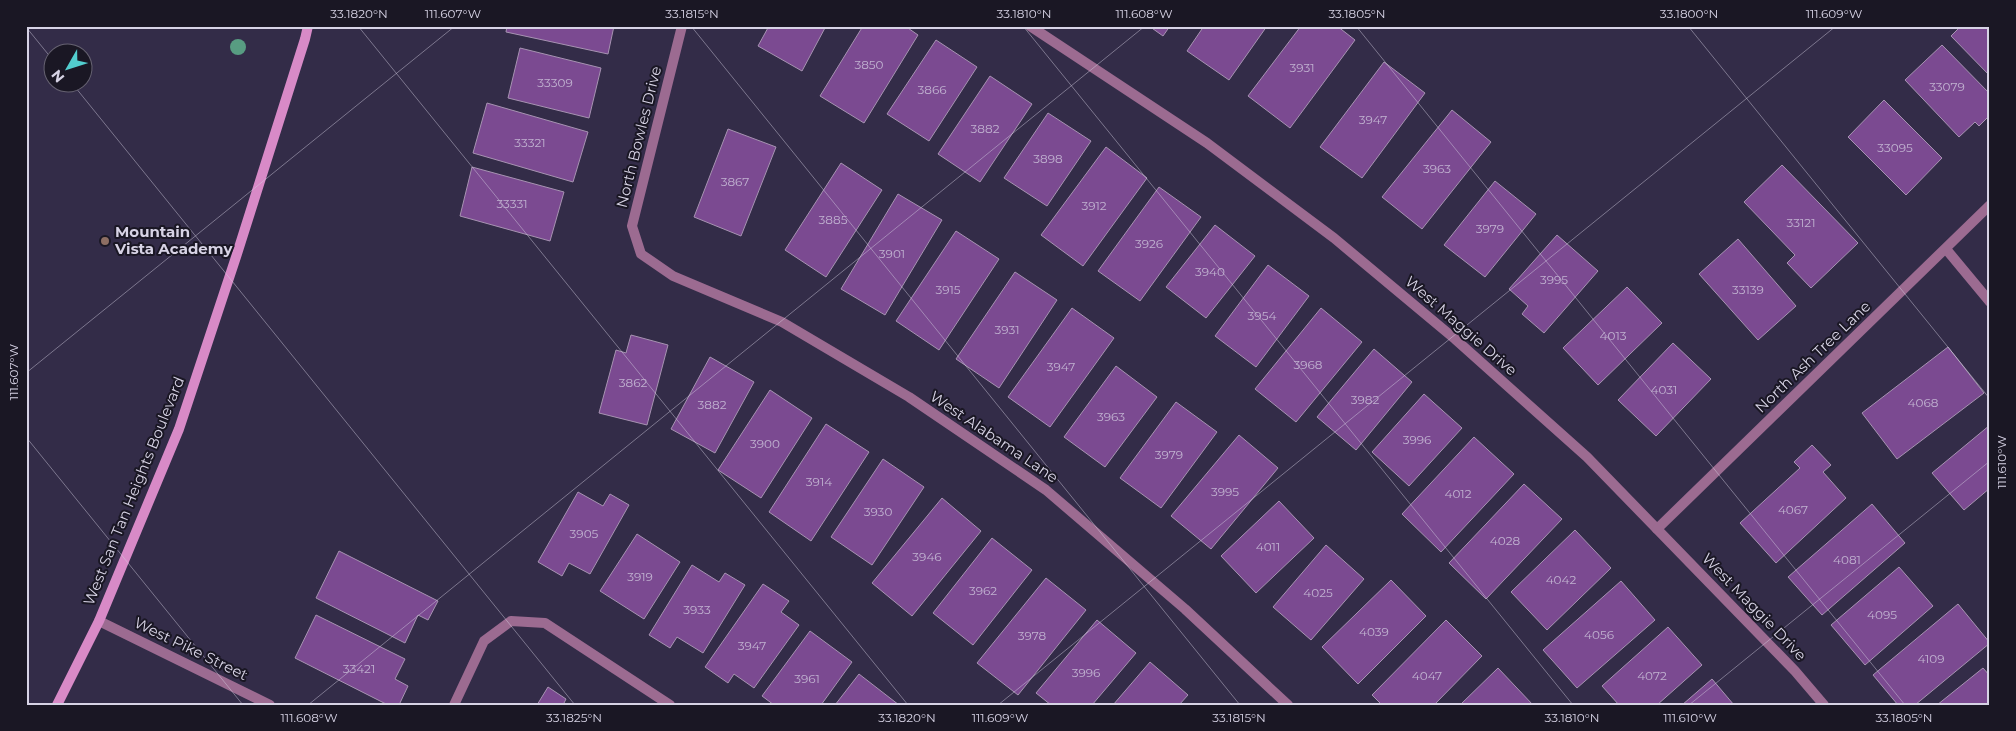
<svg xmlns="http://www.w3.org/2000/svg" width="2016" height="731" font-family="Montserrat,sans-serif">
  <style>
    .building { fill: #7b4a91; stroke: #a793b2 }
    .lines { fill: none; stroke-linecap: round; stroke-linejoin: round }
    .street { stroke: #9c6b91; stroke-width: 10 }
    .secondary { stroke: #d88ac7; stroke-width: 10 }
    .tree { fill: #589c82 }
    .ticks { fill: none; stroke: #d7d3e5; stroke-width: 1; stroke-opacity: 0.45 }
    .education-dot { fill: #8d6e63; stroke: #1a1724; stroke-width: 2 }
    .labels { text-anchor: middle; stroke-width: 4; stroke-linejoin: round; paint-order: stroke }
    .number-label { font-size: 12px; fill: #c0b1d0 }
    .street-label { font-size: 15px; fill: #d7d3e5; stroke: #1a1724 }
    .poi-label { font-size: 15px; font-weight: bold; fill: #d7d3e5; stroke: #1a1724; text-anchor: start }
    .neatline { fill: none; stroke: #d7d3e5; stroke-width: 2 }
    .ticks-label { font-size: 12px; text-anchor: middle; fill: #d7d3e5 }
  </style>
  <rect width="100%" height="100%" fill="#332c48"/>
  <g class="building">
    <polygon points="507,26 614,26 608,54 506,32"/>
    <polygon points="769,26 826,26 802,71 758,46"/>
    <polygon points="863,26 905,26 918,35 864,123 820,96"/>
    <polygon points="1149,26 1170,26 1163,36"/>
    <polygon points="1204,26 1267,26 1229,80 1187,51"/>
    <polygon points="1301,26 1337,26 1355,40 1290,128 1248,96"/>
    <polygon points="1961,26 1990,26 1990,76 1951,36"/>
    <polygon points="936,40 977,67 929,141 887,114"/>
    <polygon points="1942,45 1990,94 1990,115 1979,126 1975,122 1959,137 1905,80"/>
    <polygon points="520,48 601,68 589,118 508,98"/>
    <polygon points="1384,62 1425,93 1362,178 1320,147"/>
    <polygon points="990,76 1032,104 980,182 938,154"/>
    <polygon points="1884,100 1942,158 1906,195 1848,137"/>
    <polygon points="487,103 588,132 573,182 473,153"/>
    <polygon points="1452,110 1491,142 1422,229 1382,197"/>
    <polygon points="1048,113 1091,141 1047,206 1004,178"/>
    <polygon points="728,129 776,147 741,236 694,217"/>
    <polygon points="1106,147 1147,178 1083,266 1041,235"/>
    <polygon points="841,163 882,190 826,277 785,250"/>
    <polygon points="1782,165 1858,243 1811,288 1787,263 1795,255 1744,202"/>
    <polygon points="472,167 564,192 550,241 460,216"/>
    <polygon points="1495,181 1536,214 1485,277 1444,245"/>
    <polygon points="1159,187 1201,217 1140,301 1098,271"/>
    <polygon points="898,194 942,220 885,315 841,289"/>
    <polygon points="1215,225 1255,256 1206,318 1166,287"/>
    <polygon points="956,231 999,259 939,350 896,321"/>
    <polygon points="1557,235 1598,271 1544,333 1522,314 1528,306 1509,289"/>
    <polygon points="1738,239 1796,306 1758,340 1699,274"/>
    <polygon points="1268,265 1309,296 1256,367 1215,336"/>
    <polygon points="1015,272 1057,300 999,388 956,359"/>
    <polygon points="1627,287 1662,323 1598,385 1563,348"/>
    <polygon points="1072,308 1114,338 1050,427 1008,397"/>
    <polygon points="1321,308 1362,342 1296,422 1255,389"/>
    <polygon points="631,335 668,345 647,425 599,413 616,350 626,353"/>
    <polygon points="1673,343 1711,379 1656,436 1618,400"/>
    <polygon points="1948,347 1984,393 1897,459 1862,413"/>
    <polygon points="1374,349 1412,382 1356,450 1317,417"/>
    <polygon points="710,357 754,382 715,453 671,429"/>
    <polygon points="1116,366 1157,397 1105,467 1064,437"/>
    <polygon points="770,390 812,418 761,498 718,470"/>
    <polygon points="1424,394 1462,428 1409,486 1372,452"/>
    <polygon points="1176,402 1217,432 1161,508 1120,478"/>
    <polygon points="826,424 869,452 811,541 769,512"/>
    <polygon points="1990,425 1990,488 1964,510 1932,473"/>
    <polygon points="1239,435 1278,468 1211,549 1171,516"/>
    <polygon points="1474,437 1514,474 1441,552 1402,514"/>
    <polygon points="1812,445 1831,465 1823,472 1846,498 1776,563 1740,523 1800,468 1794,462"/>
    <polygon points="883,459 924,487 872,565 831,537"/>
    <polygon points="1524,484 1562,519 1486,599 1449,563"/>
    <polygon points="578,492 603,506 610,494 629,505 590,574 569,563 562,576 538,562"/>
    <polygon points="942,498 981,531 912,616 872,583"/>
    <polygon points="1279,501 1314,538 1256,593 1221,556"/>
    <polygon points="1872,504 1905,543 1822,615 1788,577"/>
    <polygon points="1575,530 1611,568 1547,630 1511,592"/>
    <polygon points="637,534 680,562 644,619 600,591"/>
    <polygon points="992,538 1032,570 973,645 933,613"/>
    <polygon points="1326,545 1364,579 1311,640 1273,607"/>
    <polygon points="339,551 438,601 428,620 418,615 405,643 316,598"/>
    <polygon points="692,565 719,582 725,573 745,585 703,653 677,637 670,648 649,635"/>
    <polygon points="1899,567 1933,606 1865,665 1831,625"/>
    <polygon points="1046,578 1086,610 1018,695 977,663"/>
    <polygon points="1391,580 1426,616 1358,684 1322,647"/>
    <polygon points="1621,581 1655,620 1577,688 1543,650"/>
    <polygon points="763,584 789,601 781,612 799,625 754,688 734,674 728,683 705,667"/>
    <polygon points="1958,604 1990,643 1915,705 1898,705 1873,675"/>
    <polygon points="316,615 405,659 395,679 408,686 399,705 388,705 295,658"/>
    <polygon points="1097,620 1136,653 1092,705 1051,705 1036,693"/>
    <polygon points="1446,620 1482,656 1434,705 1382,705 1372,695"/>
    <polygon points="1668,627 1702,665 1657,705 1619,705 1602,686"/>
    <polygon points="810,631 852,662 821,705 774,705 762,696"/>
    <polygon points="1150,662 1188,695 1179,705 1113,705"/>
    <polygon points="1498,668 1533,705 1460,705"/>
    <polygon points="1983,668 1990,676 1990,705 1937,705"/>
    <polygon points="859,674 899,705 835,705"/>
    <polygon points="1712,679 1734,705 1682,705"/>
    <polygon points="548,687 566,699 563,705 537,705"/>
  </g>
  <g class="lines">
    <g class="street">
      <polyline points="682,26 632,226 641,254 673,276 782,322 909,397 1046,490 1185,609 1288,705"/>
      <polyline points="1030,26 1207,143 1334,238 1455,339 1587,457 1795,671 1824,705"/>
      <polyline points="1946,249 1990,302"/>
      <polyline points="1657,529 1990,205"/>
      <polyline points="99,621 270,705"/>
      <polyline points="454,705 484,641 511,621 545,623 670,705"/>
    </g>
    <polyline class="secondary" points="57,705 99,621 179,429 236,257 305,39 308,26"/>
  </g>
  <circle class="tree" cx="238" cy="47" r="8"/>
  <path class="ticks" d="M358 26 908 705M691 26 1240 705M1023 26 1573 705M1356 26 1905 705M1688 26 1990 399M26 27 52 59M71 82 575 705M26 373 455 26M26 437 243 705M308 705 1145 26M998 705 1836 26M1689 705 1990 461"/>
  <circle class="education-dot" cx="105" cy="241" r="5"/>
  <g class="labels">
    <g class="number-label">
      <text x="869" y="69">3850</text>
      <text x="1302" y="72">3931</text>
      <text x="555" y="87">33309</text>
      <text x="1947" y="91">33079</text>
      <text x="932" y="94">3866</text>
      <text x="1373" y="124">3947</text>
      <text x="985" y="133">3882</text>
      <text x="530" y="147">33321</text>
      <text x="1895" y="152">33095</text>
      <text x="1048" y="163">3898</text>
      <text x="1437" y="173">3963</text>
      <text x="735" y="186">3867</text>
      <text x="512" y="208">33331</text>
      <text x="1094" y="210">3912</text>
      <text x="833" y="224">3885</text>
      <text x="1801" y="227">33121</text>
      <text x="1490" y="233">3979</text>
      <text x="1149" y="248">3926</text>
      <text x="892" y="258">3901</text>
      <text x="1210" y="276">3940</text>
      <text x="1554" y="284">3995</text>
      <text x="948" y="294">3915</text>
      <text x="1748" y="294">33139</text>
      <text x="1262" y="320">3954</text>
      <text x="1007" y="334">3931</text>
      <text x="1613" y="340">4013</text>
      <text x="1308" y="369">3968</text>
      <text x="1061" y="371">3947</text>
      <text x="633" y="387">3862</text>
      <text x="1664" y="394">4031</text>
      <text x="1365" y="404">3982</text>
      <text x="1923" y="407">4068</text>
      <text x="712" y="409">3882</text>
      <text x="1111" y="421">3963</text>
      <text x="1417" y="444">3996</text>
      <text x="765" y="448">3900</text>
      <text x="1169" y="459">3979</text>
      <text x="819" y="486">3914</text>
      <text x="1225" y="496">3995</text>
      <text x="1458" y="498">4012</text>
      <text x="1793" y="514">4067</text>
      <text x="878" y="516">3930</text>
      <text x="584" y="538">3905</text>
      <text x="1505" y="545">4028</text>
      <text x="1268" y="551">4011</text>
      <text x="927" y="561">3946</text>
      <text x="1847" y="564">4081</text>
      <text x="640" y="581">3919</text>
      <text x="1561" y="584">4042</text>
      <text x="983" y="595">3962</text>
      <text x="1318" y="597">4025</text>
      <text x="697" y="614">3933</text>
      <text x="1882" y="619">4095</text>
      <text x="1374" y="636">4039</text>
      <text x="1599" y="639">4056</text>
      <text x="1032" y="640">3978</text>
      <text x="752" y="650">3947</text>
      <text x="1931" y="663">4109</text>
      <text x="359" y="673">33421</text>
      <text x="1086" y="677">3996</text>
      <text x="1427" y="680">4047</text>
      <text x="1652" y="680">4072</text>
      <text x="807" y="683">3961</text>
    </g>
    <g class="street-label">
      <text transform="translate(639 137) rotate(-76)" y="5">North Bowles Drive</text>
      <text transform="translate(1461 326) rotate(41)" y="5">West Maggie Drive</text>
      <text transform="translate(1813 357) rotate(-44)" y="5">North Ash Tree Lane</text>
      <text transform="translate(994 437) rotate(34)" y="5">West Alabama Lane</text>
      <text transform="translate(134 491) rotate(-68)" y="5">West San Tan Heights Boulevard</text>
      <text transform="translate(1754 607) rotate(46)" y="5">West Maggie Drive</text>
      <text transform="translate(191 649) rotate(26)" y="5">West Pike Street</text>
    </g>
    <g class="poi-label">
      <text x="115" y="237">Mountain<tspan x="115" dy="17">Vista Academy</tspan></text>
    </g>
  </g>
  <rect width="2016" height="731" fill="none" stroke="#1a1724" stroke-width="55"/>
  <g transform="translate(68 68) rotate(231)"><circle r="24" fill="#1a1724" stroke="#666271"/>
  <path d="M0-4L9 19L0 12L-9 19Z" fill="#52cdce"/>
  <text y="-8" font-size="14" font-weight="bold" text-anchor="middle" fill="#d7d3e5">N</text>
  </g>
  <rect x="28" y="28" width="1960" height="676" class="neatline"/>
  <g class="ticks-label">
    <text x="359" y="18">33.1820°N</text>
    <text x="453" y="18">111.607°W</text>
    <text x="692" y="18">33.1815°N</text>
    <text x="1024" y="18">33.1810°N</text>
    <text x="1144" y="18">111.608°W</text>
    <text x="1357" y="18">33.1805°N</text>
    <text x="1689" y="18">33.1800°N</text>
    <text x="1834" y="18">111.609°W</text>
    <text transform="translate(14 372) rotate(-90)" y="4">111.607°W</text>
    <text transform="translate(2002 462) rotate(-90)" y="4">111.610°W</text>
    <text x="309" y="722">111.608°W</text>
    <text x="574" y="722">33.1825°N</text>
    <text x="907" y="722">33.1820°N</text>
    <text x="1000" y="722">111.609°W</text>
    <text x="1239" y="722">33.1815°N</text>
    <text x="1572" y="722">33.1810°N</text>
    <text x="1690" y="722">111.610°W</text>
    <text x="1904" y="722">33.1805°N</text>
  </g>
</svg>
